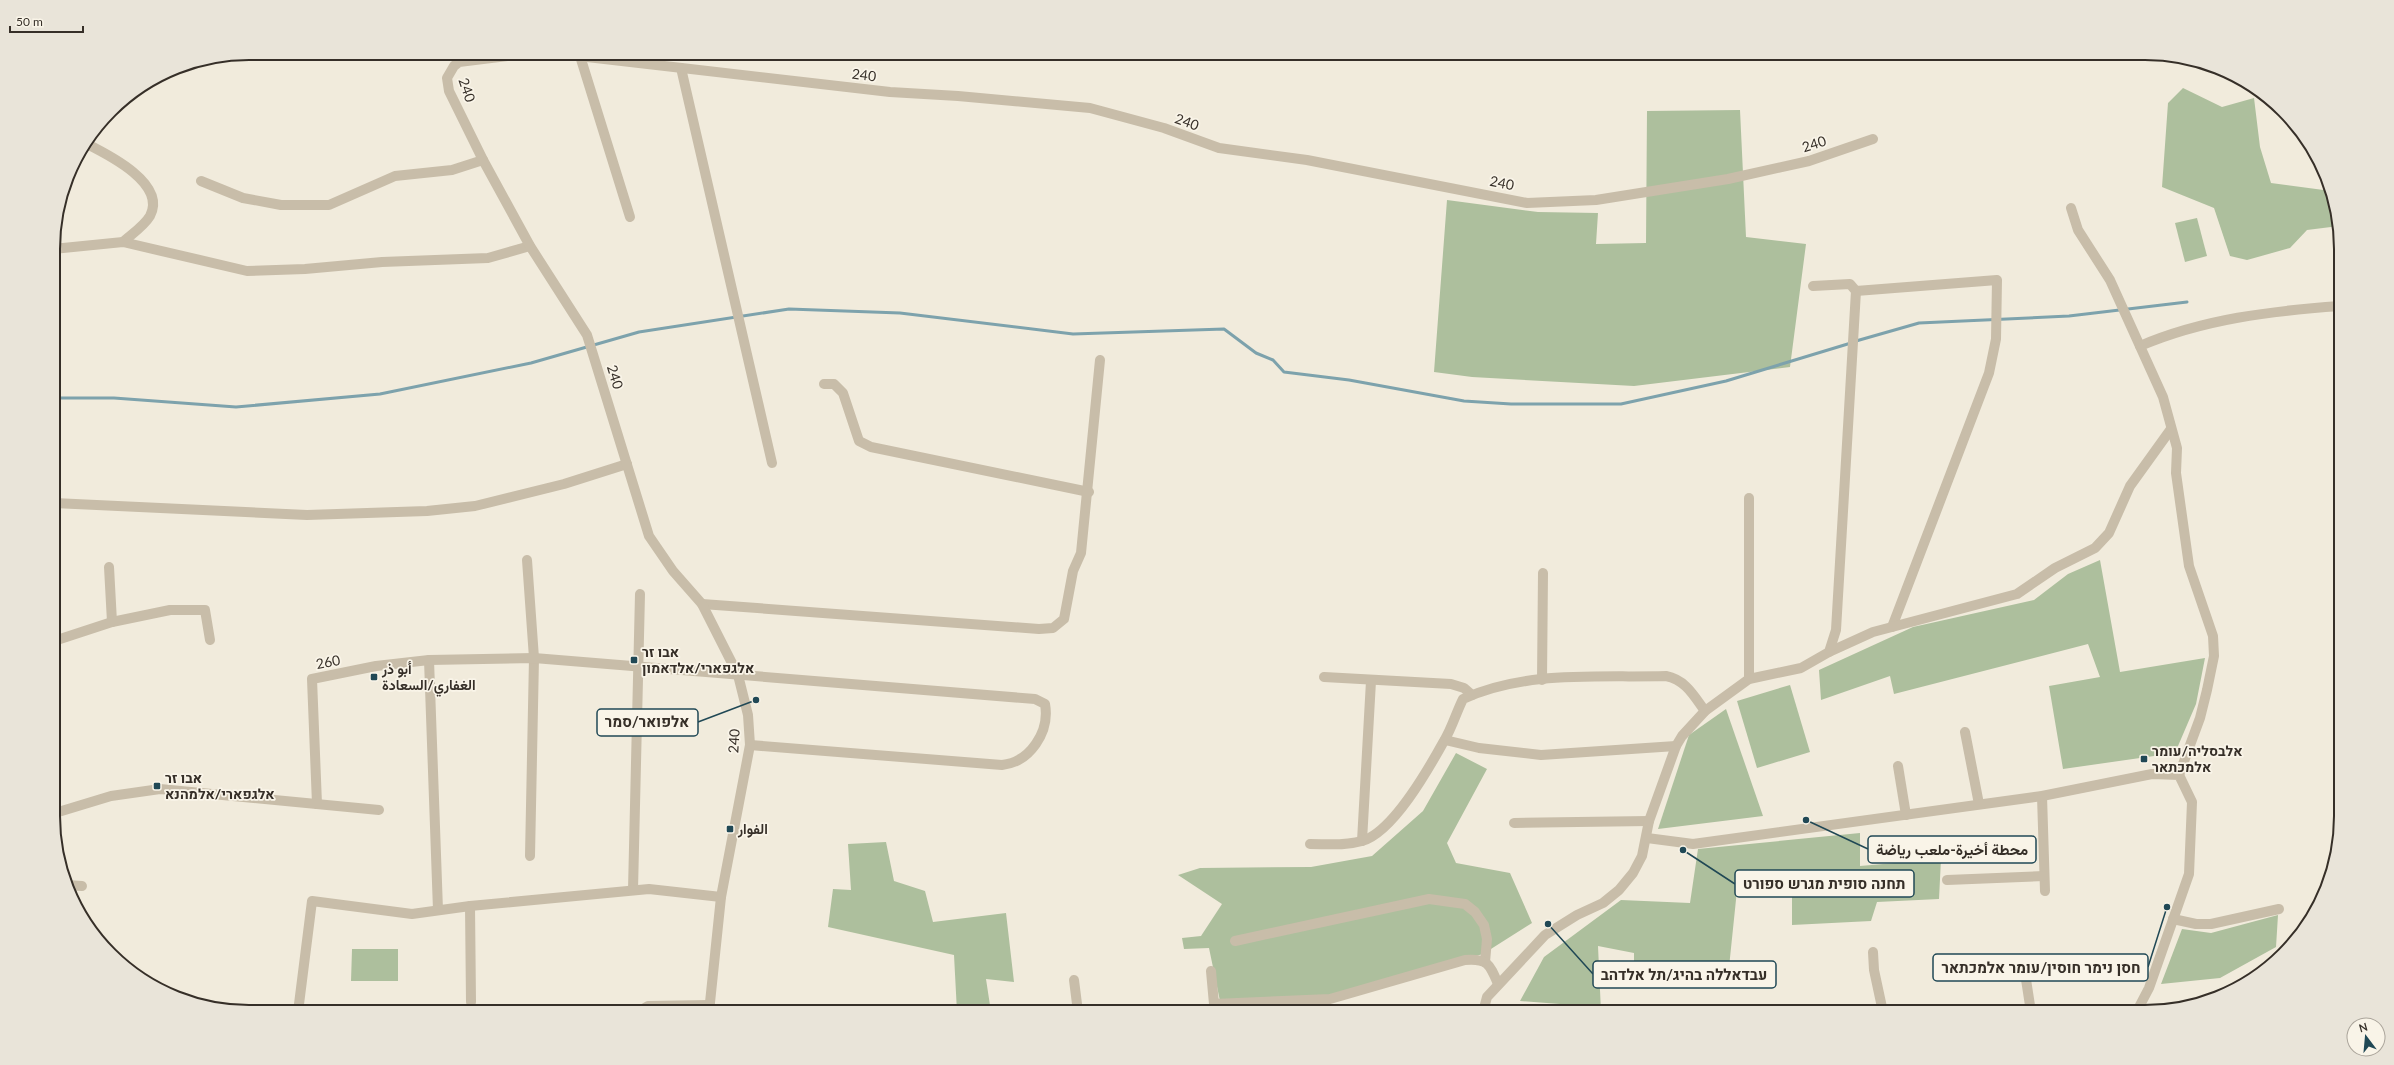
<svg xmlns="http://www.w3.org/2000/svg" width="2394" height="1065" font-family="Lato,Vazirmatn,Heebo,sans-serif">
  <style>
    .green { fill: #adbf9d }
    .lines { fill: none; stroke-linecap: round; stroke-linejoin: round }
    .stream { stroke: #7da2ac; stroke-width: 3 }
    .street { stroke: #c8bda9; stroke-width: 10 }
    .poi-dot { fill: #204855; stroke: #f9f4e8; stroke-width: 1.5 }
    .labels { text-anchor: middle; stroke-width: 3.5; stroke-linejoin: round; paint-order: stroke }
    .street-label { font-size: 14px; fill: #362f28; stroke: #f9f4e8 }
    .poi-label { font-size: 14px; font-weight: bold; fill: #362f28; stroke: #f9f4e8; text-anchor: start }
    .rim { fill: none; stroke: #362f28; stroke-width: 2 }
    .leader { fill: none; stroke: #204855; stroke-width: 1.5 }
    .callout-dot { fill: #204855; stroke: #f9f4e8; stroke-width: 1.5 }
    .callout { fill: #f9f4e8; stroke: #204855; stroke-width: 1.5 }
    .callout-label { font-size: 15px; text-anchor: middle; font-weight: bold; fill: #362f28 }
  </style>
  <rect width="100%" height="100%" fill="#f1ebdc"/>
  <g class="green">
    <polygon points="2183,88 2222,107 2254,98 2260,147 2271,183 2331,191 2339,226 2307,230 2290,248 2247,260 2230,256 2214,208 2162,187 2168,103"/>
    <polygon points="1740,110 1746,237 1806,244 1790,367 1634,386 1472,377 1434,372 1447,200 1538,212 1598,213 1596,244 1646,243 1647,111"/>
    <polygon points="2197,218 2207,256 2185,262 2175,223"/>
    <polygon points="2100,560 2120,672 2205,658 2196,704 2175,753 2063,769 2049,686 2100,677 2088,644 1894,694 1890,676 1821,700 1819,670 1913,627 2034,600 2068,574"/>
    <polygon points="1790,685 1810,752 1757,768 1737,701"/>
    <polygon points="1726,709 1763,816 1658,829 1689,735"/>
    <polygon points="1456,753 1487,769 1447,843 1456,863 1510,873 1532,923 1483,954 1321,999 1220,1001 1209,948 1184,949 1182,938 1201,936 1222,904 1178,875 1200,868 1311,867 1372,856 1423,811"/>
    <polygon points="1860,833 1860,866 1941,859 1939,899 1877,902 1871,921 1792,925 1792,895 1737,890 1728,977 1634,974 1634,953 1598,946 1601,1012 1560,1012 1560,1004 1520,1001 1544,957 1621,900 1690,903 1698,849"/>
    <polygon points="886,842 894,881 925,891 933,922 1006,913 1014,982 986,979 991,1012 957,1012 954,955 828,927 833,889 851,890 848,844"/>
    <polygon points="2278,915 2276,947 2220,978 2161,984 2182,929 2211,933"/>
    <polygon points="352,949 398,949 398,981 351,981"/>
  </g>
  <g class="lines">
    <g class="stream">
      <polyline points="1856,341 1919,323 2069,316 2187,302"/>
      <polyline points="54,398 114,398 236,407 380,394 531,363 639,332 789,309 900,313 1073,334 1224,329 1256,353 1273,360 1284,372 1349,380 1464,401 1511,404 1621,404 1726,381 1851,343"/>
    </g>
    <g class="street">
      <polyline points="580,56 630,217"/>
      <polyline points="681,68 772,463"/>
      <path d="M87 144C109 155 167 184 150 216 144 226 132 234 123 242"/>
      <polyline points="201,181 243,198 281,205 329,205 395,176 452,170 483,160"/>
      <polyline points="2071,208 2078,230 2110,280 2163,397 2177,448 2176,473 2189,566 2213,636 2214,656 2207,690 2200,718 2179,775"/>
      <polyline points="53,249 123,242 247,271 305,269 382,262 488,258 530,246"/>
      <polyline points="1856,291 1997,280 1996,339 1989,373 1892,627"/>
      <path d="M2140 346C2203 319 2271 311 2340 306"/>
      <polyline points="824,384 834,384 843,393 859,441 871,447 1089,492"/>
      <polyline points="1749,498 1749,679"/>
      <polyline points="54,503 307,515 427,511 475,506 564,484 627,464"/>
      <polyline points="527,560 534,658 530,856"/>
      <polyline points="109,567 112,622"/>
      <polyline points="702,604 1039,629 1053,628 1064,619 1073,571 1081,553 1100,360"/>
      <polyline points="54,641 112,622 170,610 205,610 210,640"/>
      <polyline points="1829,652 1873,632 2017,594 2055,568 2095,548 2109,533 2130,486 2171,429"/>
      <polyline points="429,660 438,910"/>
      <polyline points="1324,677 1451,684 1464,688 1472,695"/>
      <polyline points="1542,680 1543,573"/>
      <polyline points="1965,732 1979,804"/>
      <polyline points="1445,740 1479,748 1541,755 1676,746"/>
      <polyline points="1898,766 1906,815"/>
      <polyline points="2042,796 2045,891"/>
      <path d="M317 804 312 679 376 666 429 660 534 658 1035 699 1045 704C1050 732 1030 762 1002 765L750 745"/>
      <polyline points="55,813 111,796 160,789 379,810"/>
      <polyline points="1514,823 1649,821"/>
      <polyline points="1647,838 1693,844 2042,796 2152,774 2179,775 2192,802 2189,874 2149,988 2138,1009 2134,1012"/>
      <polyline points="1362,841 1371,681"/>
      <path d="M1310 844C1327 844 1345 846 1362 841 1393 832 1428 770 1444 741 1452 728 1456 713 1463 699 1526 670 1599 678 1666 676 1686 680 1694 696 1705 711"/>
      <polyline points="1947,880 2044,876"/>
      <polyline points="66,885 82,886"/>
      <polyline points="633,890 640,594"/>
      <polyline points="470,906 471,1002"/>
      <polyline points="2173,919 2196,924 2211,924 2279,909"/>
      <polyline points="1235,941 1429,899 1465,904 1475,912 1484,925 1487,939 1485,962"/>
      <polyline points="1873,952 1874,970 1883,1012"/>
      <polyline points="2023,960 2031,1012"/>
      <path d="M1211 971 1214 1004 1330 999 1465 960C1488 958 1490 965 1498 984"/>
      <polyline points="1074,980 1078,1012"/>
      <polyline points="298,1012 312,901 412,914 470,906 649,889 721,897"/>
      <polyline points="638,1012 648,1006 710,1005"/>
      <polyline points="709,1012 721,897 750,745 748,715 738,675 702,604 673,571 649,536 587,335 530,246 483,160 449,91 447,78 454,66 459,62 533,53 561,54 890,92 958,96 1090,108 1164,128 1219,148 1307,160 1527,203 1596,200 1728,179 1809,161 1873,139"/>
      <polyline points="1483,1012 1487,997 1545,935 1577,915 1603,903 1619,890 1633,873 1642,856 1649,821 1676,746 1682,736 1705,711 1749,679 1801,668 1829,652 1836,630 1856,291 1850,284 1813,286"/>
    </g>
  </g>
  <g class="poi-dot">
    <rect x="630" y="656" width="8" height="8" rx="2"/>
    <rect x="370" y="673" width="8" height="8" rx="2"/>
    <rect x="2140" y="755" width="8" height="8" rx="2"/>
    <rect x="153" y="782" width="8" height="8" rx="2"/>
    <rect x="726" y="825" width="8" height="8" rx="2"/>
  </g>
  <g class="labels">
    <g class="street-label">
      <text transform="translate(864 75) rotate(7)" y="5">240</text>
      <text transform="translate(467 90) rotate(71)" y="5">240</text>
      <text transform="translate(1187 122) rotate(20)" y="5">240</text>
      <text transform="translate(1814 144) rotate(-18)" y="5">240</text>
      <text transform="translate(1502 183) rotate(11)" y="5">240</text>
      <text transform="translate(615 377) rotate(73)" y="5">240</text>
      <text transform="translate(328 662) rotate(-11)" y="5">260</text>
      <text transform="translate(734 741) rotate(-87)" y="5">240</text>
    </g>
    <g class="poi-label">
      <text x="642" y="657">אבו זר<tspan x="642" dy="16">אלגפארי/אלדאמון</tspan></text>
      <text x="382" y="674">أبو ذر<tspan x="382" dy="16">الغفاري/السعادة</tspan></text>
      <text x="2152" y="756">אלבסליה/עומר<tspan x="2152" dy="16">אלמכתאר</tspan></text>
      <text x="165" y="783">אבו זר<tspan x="165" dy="16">אלגפארי/אלמהנא</tspan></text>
      <text x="738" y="834">الفوار</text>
    </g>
  </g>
  <path d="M0 0H2394V1065H0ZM249 60H2145A189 189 0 0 1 2334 249V816A189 189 0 0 1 2145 1005H249A189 189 0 0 1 60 816V249A189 189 0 0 1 249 60Z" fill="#e9e4d9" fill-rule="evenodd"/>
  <path class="rim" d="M249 60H2145A189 189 0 0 1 2334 249V816A189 189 0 0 1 2145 1005H249A189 189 0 0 1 60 816V249A189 189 0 0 1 249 60Z"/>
  <path class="leader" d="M756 700L698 722M1806 820L1868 849M1683 850L1735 884M2167 907L2148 967M1548 924L1593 974"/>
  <g class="callout-dot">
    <circle cx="756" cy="700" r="4"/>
    <circle cx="1806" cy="820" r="4"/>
    <circle cx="1683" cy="850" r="4"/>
    <circle cx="2167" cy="907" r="4"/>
    <circle cx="1548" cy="924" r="4"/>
  </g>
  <g class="callout">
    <rect x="597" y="709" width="101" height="27" rx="4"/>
    <rect x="1868" y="836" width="168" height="27" rx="4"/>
    <rect x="1735" y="870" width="179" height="27" rx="4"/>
    <rect x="1933" y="954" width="215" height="27" rx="4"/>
    <rect x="1593" y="961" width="183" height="27" rx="4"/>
  </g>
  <g class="callout-label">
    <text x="647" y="727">אלפואר/סמר</text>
    <text x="1952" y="855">محطة أخيرة-ملعب رياضة</text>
    <text x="1824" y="889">תחנה סופית מגרש ספורט</text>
    <text x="2041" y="973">חסן נימר חוסין/עומר אלמכתאר</text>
    <text x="1684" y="980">עבדאללה בהיג/תל אלדהב</text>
  </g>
  <g transform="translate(2366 1037) rotate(344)"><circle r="19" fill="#f9f4e8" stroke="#aba59b"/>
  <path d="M0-3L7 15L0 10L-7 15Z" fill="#204855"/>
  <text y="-6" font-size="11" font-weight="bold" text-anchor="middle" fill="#362f28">N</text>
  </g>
  <path d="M10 26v6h73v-6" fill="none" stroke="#362f28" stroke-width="2"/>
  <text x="16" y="26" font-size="12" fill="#362f28" stroke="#f9f4e8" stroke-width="3" paint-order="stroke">50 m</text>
</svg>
